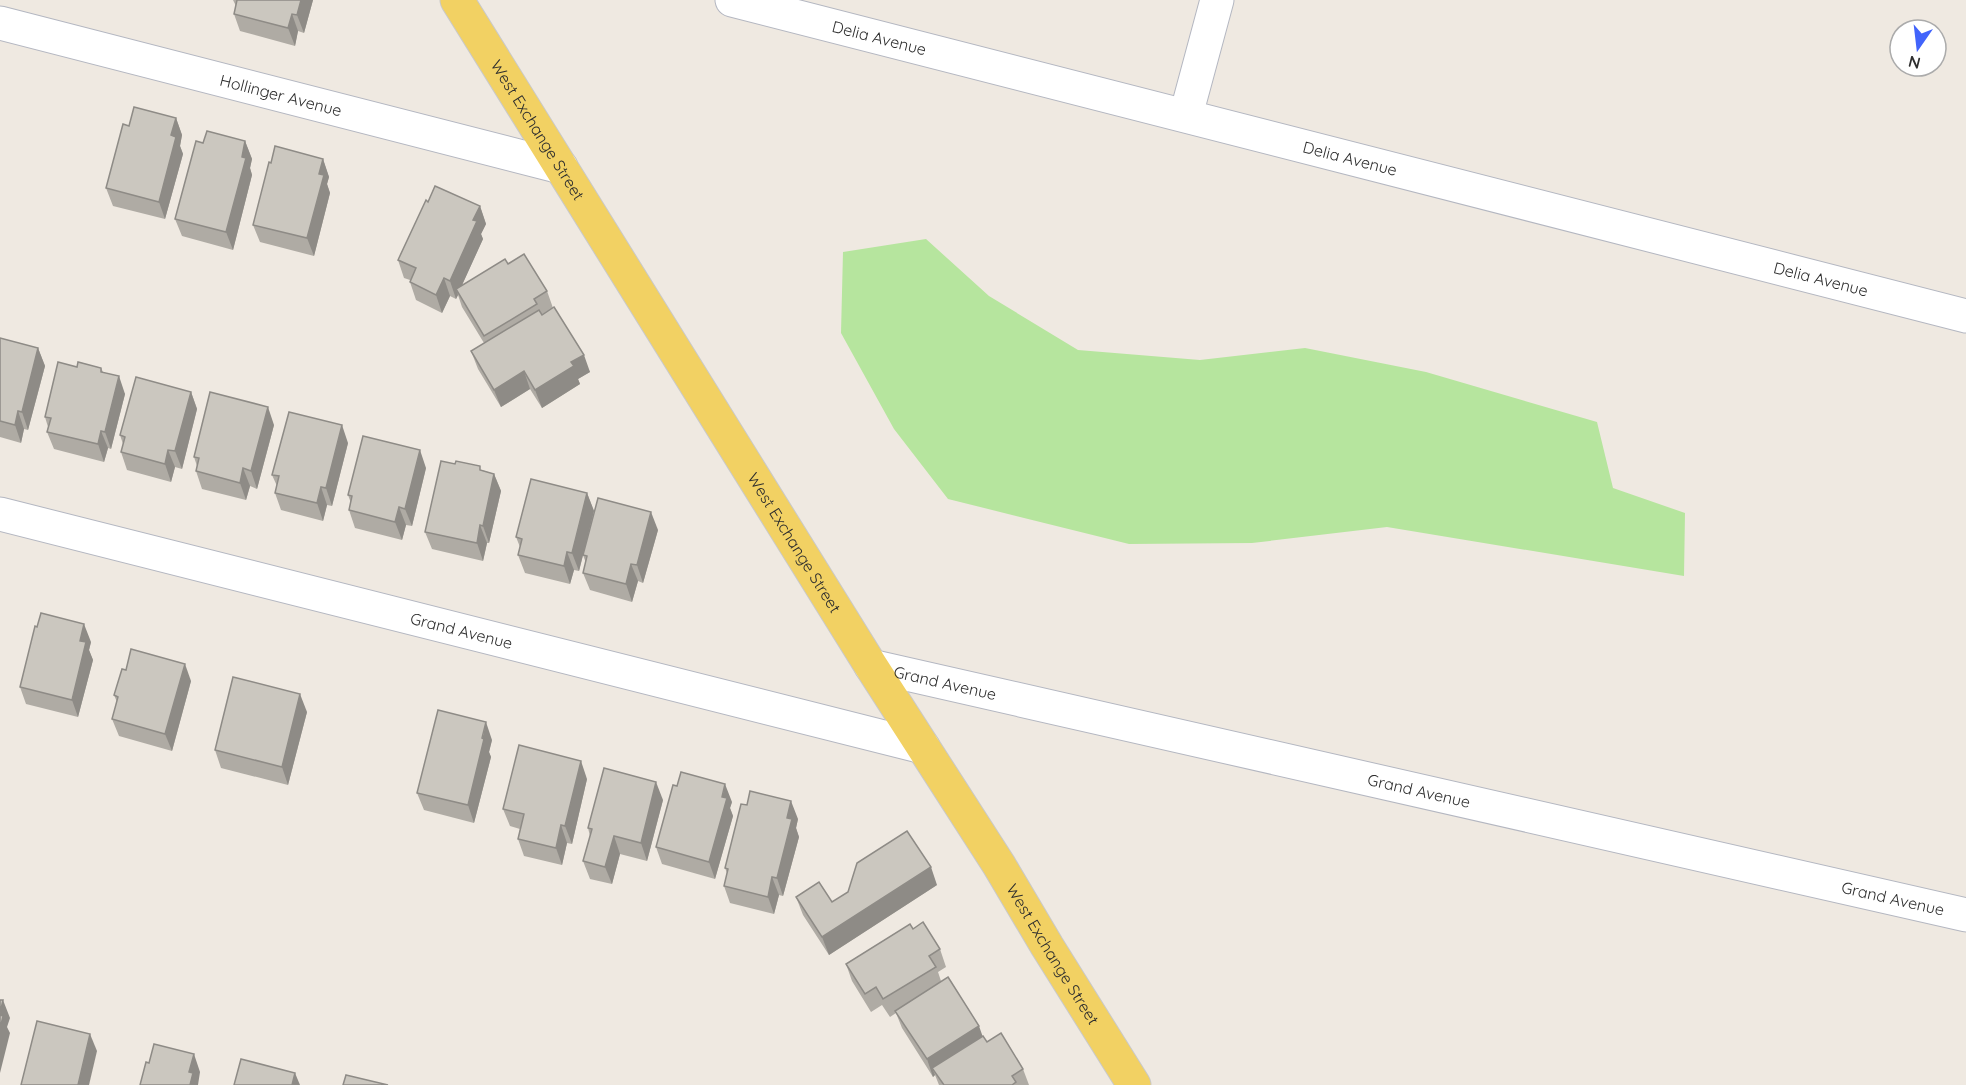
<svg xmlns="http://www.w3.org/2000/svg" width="1966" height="1085" font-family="Quicksand,sans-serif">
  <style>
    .green { fill: #b6e59e }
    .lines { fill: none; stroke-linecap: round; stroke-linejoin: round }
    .minor-casing { stroke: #b4b7c1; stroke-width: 35 }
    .tertiary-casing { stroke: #b4b7c1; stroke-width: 35 }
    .primary-casing { stroke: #c9c9c9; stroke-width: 35 }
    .minor { stroke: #fff; stroke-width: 33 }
    .tertiary { stroke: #fff; stroke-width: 33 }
    .primary { stroke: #f2d163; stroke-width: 33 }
    .wall { fill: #afaba4 }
    .shaded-wall { fill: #8e8b86 }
    .building { fill: #cbc7bf; stroke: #8e8b86; stroke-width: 1.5 }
    .labels { text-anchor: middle; stroke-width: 4.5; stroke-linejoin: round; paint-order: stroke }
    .street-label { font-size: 16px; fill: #2e2e2e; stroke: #fff }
  </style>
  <rect width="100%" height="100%" fill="#efe9e1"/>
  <polygon class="green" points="926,239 989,296 1078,350 1200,360 1305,348 1426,372 1597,422 1613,488 1685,513 1684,576 1387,527 1252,543 1129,544 948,499 894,429 841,333 843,252"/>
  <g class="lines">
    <g class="minor-casing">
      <g id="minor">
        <path id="s1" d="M0 23 561 167"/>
        <polyline points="1186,115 1217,0"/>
        <path id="s2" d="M0 514 923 747"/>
        <path id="s3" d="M871 666 1966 915"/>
      </g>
    </g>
    <g class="tertiary-casing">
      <g id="tertiary">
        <path id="s4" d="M732 0 1966 316"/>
      </g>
    </g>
    <g class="primary-casing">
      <g id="primary">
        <path id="s5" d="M457 0 871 666 999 865 1047 946 1134 1085"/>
      </g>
    </g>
    <use href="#minor" class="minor"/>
    <use href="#tertiary" class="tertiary"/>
    <use href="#primary" class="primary"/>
  </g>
  <g class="wall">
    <polygon points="233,0 313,0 304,33 298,31 295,46 240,31 234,14 236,6"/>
    <polygon points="176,118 182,135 180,146 183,154 165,219 113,206 106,188 129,126"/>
    <polygon points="245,141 252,159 250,168 252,175 233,250 182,236 175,219 203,143"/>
    <polygon points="323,159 329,177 327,184 330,193 314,256 260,242 253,225 271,163"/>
    <polygon points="428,202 480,206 486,224 481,234 483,239 462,285 508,264 547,291 553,308 590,372 578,379 580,384 542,408 530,389 501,407 478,369 471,351 484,343 462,307 458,295 456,299 450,296 442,313 416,300 410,282 410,280 404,278 398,260"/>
    <polygon points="0,338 38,348 45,366 28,430 24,429 21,443 0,437"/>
    <polygon points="77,367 101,368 103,372 125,394 111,449 108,448 104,462 54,449 47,432 48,427 45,417"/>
    <polygon points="191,392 197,409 182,469 175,467 171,482 127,470 121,452 123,444 120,435"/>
    <polygon points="274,425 257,489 250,486 246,500 202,489 196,471 197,466 194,457"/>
    <polygon points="348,443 332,506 327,505 323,521 281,510 275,493 277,486 272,475"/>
    <polygon points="426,468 412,526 406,525 402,540 355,528 349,510 351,503 348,495"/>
    <polygon points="482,470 494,474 501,491 489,543 487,543 483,561 432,549 425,532"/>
    <polygon points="587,493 594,511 579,571 574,570 570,584 525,573 518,555 520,547 516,537"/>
    <polygon points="658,530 643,583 638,581 632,602 590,590 583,573 586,563 583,555"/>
    <polygon points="91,642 89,650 93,660 78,717 26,704 20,687"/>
    <polygon points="191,681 172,751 119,736 112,719 117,702 114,695"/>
    <polygon points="307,712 288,785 221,768 215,750"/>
    <polygon points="492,740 489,752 491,757 474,823 424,810 417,793"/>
    <polygon points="587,779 572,844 567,843 562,865 524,856 518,839 520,829 510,826 503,809"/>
    <polygon points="663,800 647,861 620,854 612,884 590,879 583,861 590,836 588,828"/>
    <polygon points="732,802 730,808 733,816 715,879 662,864 656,847"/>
    <polygon points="798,819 796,828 799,837 783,896 779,895 774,914 730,903 724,886 727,873 725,868"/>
    <polygon points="937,885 829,955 803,915 796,897 832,902"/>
    <polygon points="913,929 940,949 946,967 938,972 941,981 987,1042 1023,1069 1029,1085 939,1085 935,1075 933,1077 902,1028 896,1013 890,1017 882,1005 871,1012 852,981 846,964"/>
  </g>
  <g class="shaded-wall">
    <polygon points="301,0 313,0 304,33 297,15"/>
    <polygon points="292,14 298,31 295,46 288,28"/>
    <polygon points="176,118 182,135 180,146 183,154 165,219 159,202 171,135"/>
    <polygon points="245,141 252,159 250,168 252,175 233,250 226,232"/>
    <polygon points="323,159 329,177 327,184 330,193 314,256 307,238 319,174"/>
    <polygon points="480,206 486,224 481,234 483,239 458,294 456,289 458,295 456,299 450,281 473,220"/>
    <polygon points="444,278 450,296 442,313 436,295"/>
    <polygon points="38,348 45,366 28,430 22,412"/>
    <polygon points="584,355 590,372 578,379 580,384 542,408 535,390 571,362"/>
    <polygon points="524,371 530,389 501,407 494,390"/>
    <polygon points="119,376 125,394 111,449 105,432"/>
    <polygon points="191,392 197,409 182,469 175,451"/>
    <polygon points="268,407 274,425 257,489 251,471"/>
    <polygon points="18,411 24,429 21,443 15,425"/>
    <polygon points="342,425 348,443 332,506 326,488"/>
    <polygon points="101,431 108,448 104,462 98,444"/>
    <polygon points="168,450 175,467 171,482 165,464"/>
    <polygon points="420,450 426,468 412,526 405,509"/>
    <polygon points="243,468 250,486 246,500 240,483"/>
    <polygon points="494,474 501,491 489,543 483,526"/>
    <polygon points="321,487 327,505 323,521 317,503"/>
    <polygon points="587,493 594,511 579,571 572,553"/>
    <polygon points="399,507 406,525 402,540 395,522"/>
    <polygon points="651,512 658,530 643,583 637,565"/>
    <polygon points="480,525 487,543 483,561 477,543"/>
    <polygon points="567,552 574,570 570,584 564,566"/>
    <polygon points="631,564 638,581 632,602 626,584"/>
    <polygon points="84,624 91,642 89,650 93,660 78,717 72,700 80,641"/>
    <polygon points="185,664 191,681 172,751 165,734"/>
    <polygon points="300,694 307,712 288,785 282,767"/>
    <polygon points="486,722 492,740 489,752 491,757 474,823 468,805"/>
    <polygon points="581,761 587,779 572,844 565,826"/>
    <polygon points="656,782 663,800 647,861 641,843"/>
    <polygon points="725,784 732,802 730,808 733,816 715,879 709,862"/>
    <polygon points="791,801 798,819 796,828 799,837 783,896 777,878 787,818"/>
    <polygon points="561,825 567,843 562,865 556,848"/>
    <polygon points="614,836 620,854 612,884 605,867"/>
    <polygon points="931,867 937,885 829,955 822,937"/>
    <polygon points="772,877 779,895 774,914 768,897"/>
    <polygon points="3,1000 10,1018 7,1027 10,1033 0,1073 0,1013"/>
    <polygon points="979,1026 985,1043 932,1068 935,1075 933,1077 927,1059"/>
    <polygon points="90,1034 97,1051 89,1085 78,1085"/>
    <polygon points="194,1054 200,1072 198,1085 190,1085 189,1072"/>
    <polygon points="295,1073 300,1085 292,1085"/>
  </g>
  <g class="building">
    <polygon points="237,0 301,0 297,15 292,14 288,28 234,14"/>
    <polygon points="134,107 176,118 171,135 176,137 159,202 106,188 123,124 129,126"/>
    <polygon points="207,131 245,141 242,157 246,158 226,232 175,219 196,141 203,143"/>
    <polygon points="275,146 323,159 319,174 324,175 307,238 253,225 269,162 271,163"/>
    <polygon points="435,186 480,206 473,220 477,221 450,281 444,278 436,295 410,282 416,268 398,260 426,200 428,202"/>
    <polygon points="524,254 547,291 534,299 537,304 484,336 456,289 505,259 508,264"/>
    <polygon points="554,307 584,355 571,362 574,366 535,390 524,371 494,390 471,351 539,310 542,315"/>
    <polygon points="0,338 38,348 22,412 18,411 15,425 0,421"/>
    <polygon points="58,362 77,367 78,362 101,368 101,372 119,376 105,432 101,431 98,444 47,432 51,418 45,417"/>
    <polygon points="136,377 191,392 175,451 168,450 165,464 121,452 125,437 120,435"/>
    <polygon points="210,392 268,407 251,471 243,468 240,483 196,471 199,458 194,457"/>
    <polygon points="289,412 342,425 326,488 321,487 317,503 275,493 279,476 272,475"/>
    <polygon points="363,436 420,450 405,509 399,507 395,522 349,510 352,496 348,495"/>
    <polygon points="441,461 455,464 456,461 480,466 480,470 494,474 483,526 480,525 477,543 425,532"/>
    <polygon points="531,479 587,493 572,553 567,552 564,566 518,555 522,539 516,537"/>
    <polygon points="598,498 651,512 637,565 631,564 626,584 583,573 587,556 583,555"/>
    <polygon points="41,613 84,624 80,641 86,642 72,700 20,687 35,626 37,627"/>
    <polygon points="131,649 185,664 165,734 112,719 118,697 114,695 122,669 126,670"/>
    <polygon points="233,677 300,694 282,767 215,750"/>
    <polygon points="438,710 486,722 482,738 484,739 468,805 417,793"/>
    <polygon points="519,745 581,761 565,826 561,825 556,848 518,839 524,814 503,809"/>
    <polygon points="604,768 656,782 641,843 614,836 605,867 583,861 592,829 588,828"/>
    <polygon points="681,772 725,784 722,797 727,798 709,862 656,847 673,785 677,786"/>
    <polygon points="750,791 791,801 787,818 792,819 777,878 772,877 768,897 724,886 728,869 725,868 741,804 747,805"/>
    <polygon points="907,831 931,867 822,937 796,897 819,882 832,902 848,892 857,863"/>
    <polygon points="923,922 940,949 929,956 936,967 883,999 876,987 865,994 846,964 910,924 913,929"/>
    <polygon points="948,977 979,1026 927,1059 895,1011"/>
    <polygon points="0,1000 3,1000 0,1013"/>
    <polygon points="0,1015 3,1016 0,1029"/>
    <polygon points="37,1021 90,1034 78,1085 21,1085"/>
    <polygon points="1001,1033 1023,1069 1012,1076 1016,1082 1012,1085 944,1085 932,1068 983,1036 987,1042"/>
    <polygon points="154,1044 194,1054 189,1072 193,1073 190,1085 140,1085 146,1062 149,1063"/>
    <polygon points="241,1059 295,1073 292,1085 234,1085"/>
    <polygon points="346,1075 388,1085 343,1085"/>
  </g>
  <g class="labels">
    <g class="street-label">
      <text dy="6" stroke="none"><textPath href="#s4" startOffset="152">Delia Avenue</textPath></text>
      <text dy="6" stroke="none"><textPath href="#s1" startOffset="290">Hollinger Avenue</textPath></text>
      <text dy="6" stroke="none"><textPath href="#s5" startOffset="153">West Exchange Street</textPath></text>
      <text dy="6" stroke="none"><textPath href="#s4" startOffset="638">Delia Avenue</textPath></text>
      <text dy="6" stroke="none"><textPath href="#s4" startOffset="1124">Delia Avenue</textPath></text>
      <text dy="6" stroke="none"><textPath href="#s5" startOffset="639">West Exchange Street</textPath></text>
      <text dy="6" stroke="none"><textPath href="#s2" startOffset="476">Grand Avenue</textPath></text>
      <text dy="6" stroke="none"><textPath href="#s3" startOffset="76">Grand Avenue</textPath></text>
      <text dy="6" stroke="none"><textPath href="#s3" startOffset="562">Grand Avenue</textPath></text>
      <text dy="6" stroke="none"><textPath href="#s3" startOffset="1048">Grand Avenue</textPath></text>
      <text dy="6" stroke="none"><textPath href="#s5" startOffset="1125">West Exchange Street</textPath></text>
    </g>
  </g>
  <g transform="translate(1918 48) rotate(194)"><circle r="28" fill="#ffffff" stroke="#ababab" stroke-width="1.5"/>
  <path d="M0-4.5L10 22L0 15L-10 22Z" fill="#4264fb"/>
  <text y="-9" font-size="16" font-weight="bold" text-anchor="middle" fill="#2e2e2e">N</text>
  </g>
</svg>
